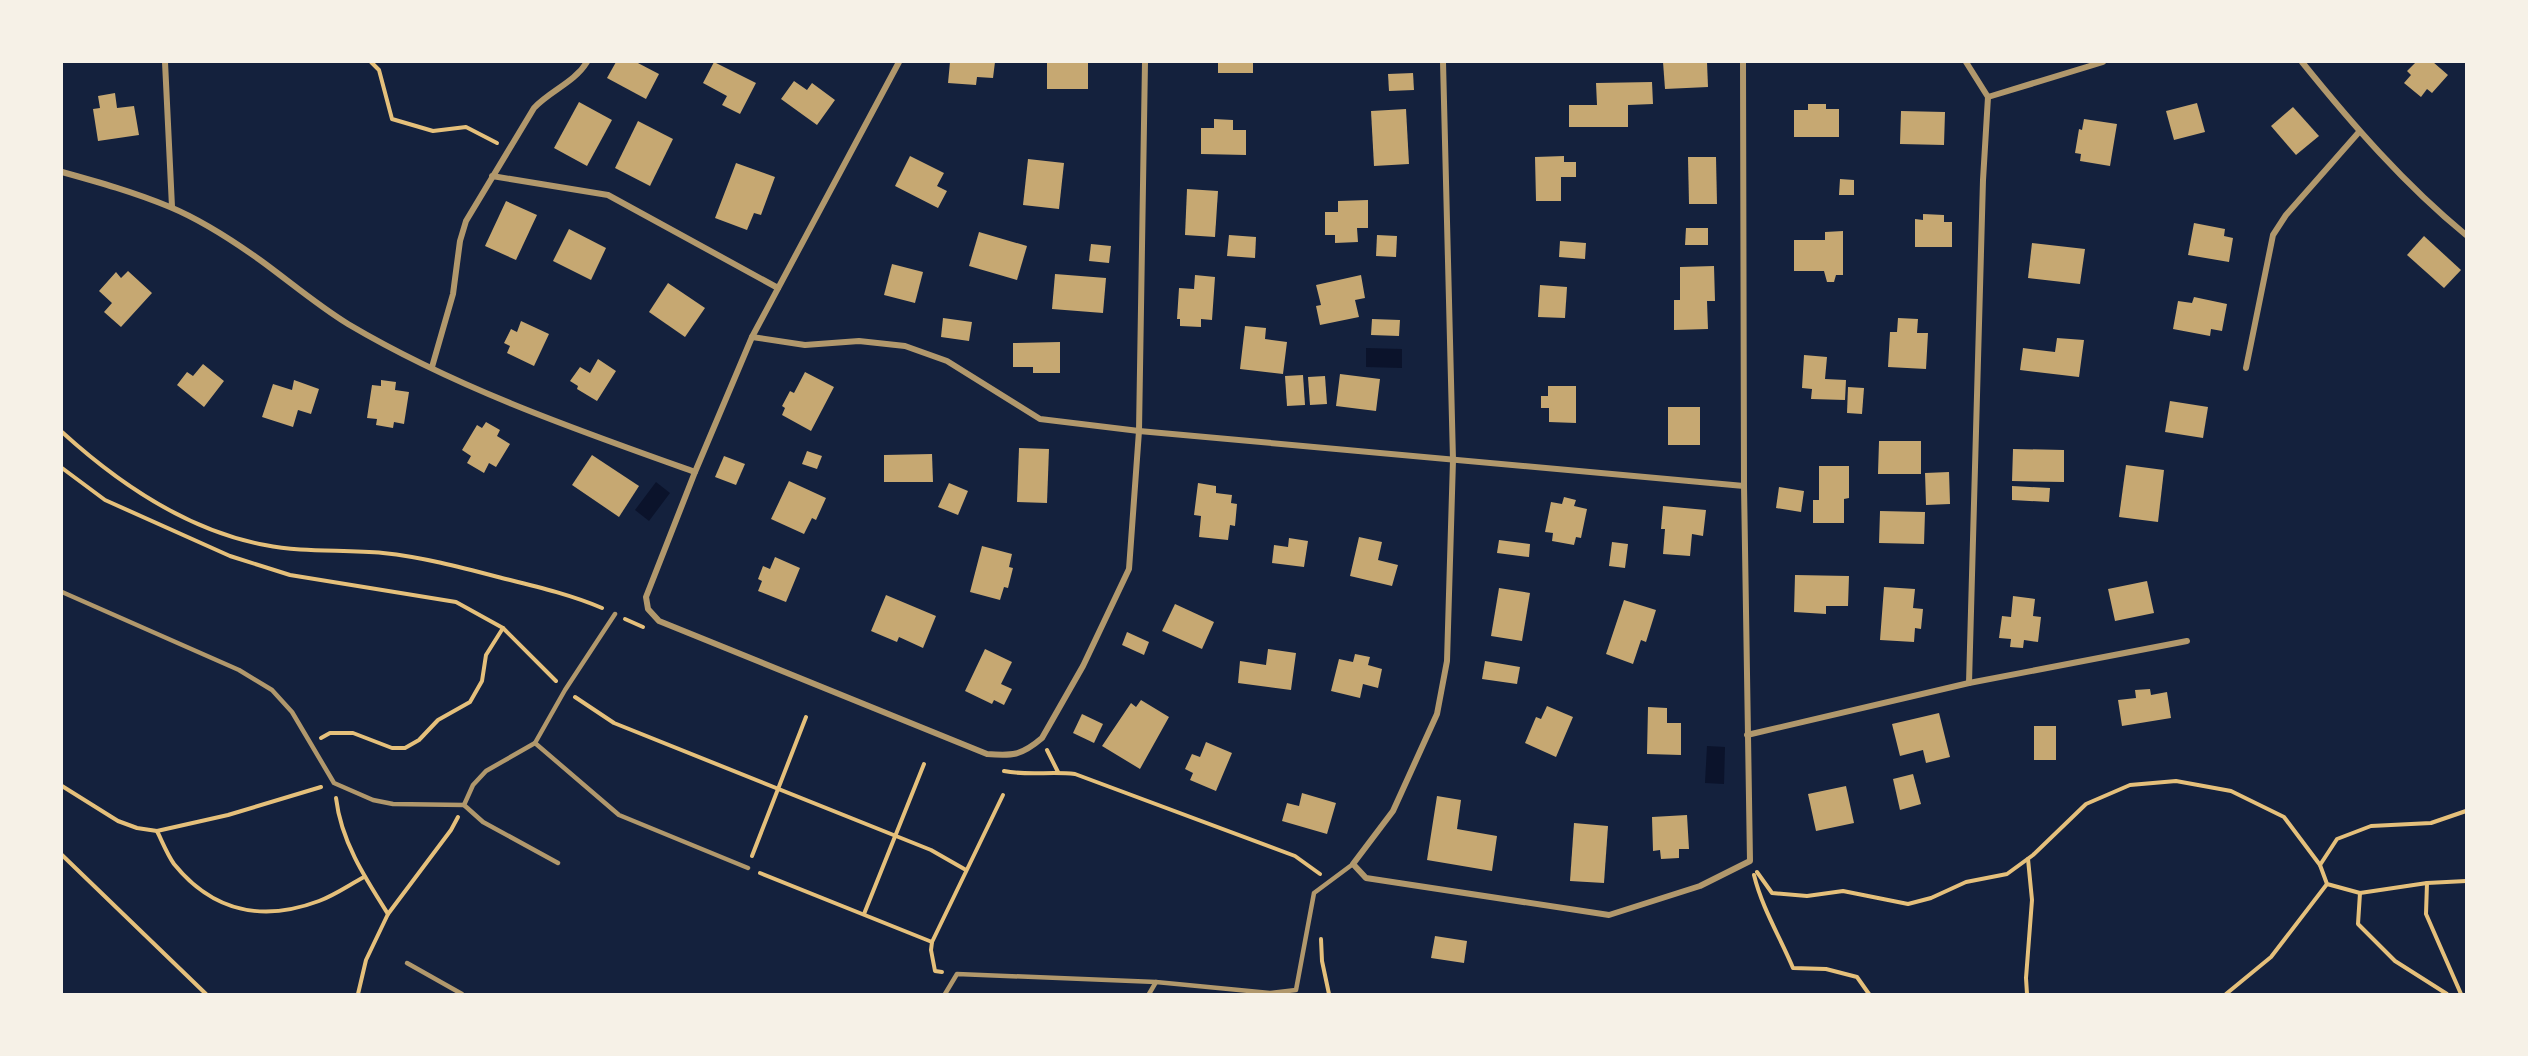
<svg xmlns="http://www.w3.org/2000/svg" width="2528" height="1056" font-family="'Times New Roman',serif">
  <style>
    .water { fill: #0b132b }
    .building { fill: #c6a872 }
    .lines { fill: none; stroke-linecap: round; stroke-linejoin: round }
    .path { stroke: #e5c07b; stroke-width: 4 }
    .service { stroke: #b1986c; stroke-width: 4.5 }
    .minor { stroke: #b1986c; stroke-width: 6 }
  </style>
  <rect width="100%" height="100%" fill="#14213d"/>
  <g class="water">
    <polygon points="1366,348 1402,349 1402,368 1366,367"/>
    <polygon points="656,482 670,493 649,521 635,510"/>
    <polygon points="1707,746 1725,747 1724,784 1705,783"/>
  </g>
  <g class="building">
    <polygon points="616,62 636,62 659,74 646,99 607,78"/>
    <polygon points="714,62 756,83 740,114 722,105 727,96 703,83"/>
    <polygon points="950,62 995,62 993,78 977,77 976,85 948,83"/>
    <rect x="1047" y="62" width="41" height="27"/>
    <rect x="1218" y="62" width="35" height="11"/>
    <polygon points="1663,62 1707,62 1708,87 1665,89"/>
    <polygon points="2416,62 2433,62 2448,75 2432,93 2427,89 2421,97 2404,83 2411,75 2407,71"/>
    <polygon points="1413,73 1414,90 1389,91 1388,74"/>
    <polygon points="794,81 807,90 812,83 835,100 817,125 781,99"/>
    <polygon points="1652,82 1653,104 1628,105 1628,127 1569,127 1569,105 1597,105 1596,83"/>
    <polygon points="115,93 117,108 134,106 139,135 98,141 93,109 100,108 98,96"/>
    <polygon points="579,102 612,120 587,166 554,148"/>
    <polygon points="2197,103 2205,132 2174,140 2166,111"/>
    <polygon points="1808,104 1826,104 1826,109 1839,109 1839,137 1794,137 1794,110 1808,110"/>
    <polygon points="2293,107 2319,136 2296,155 2271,126"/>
    <polygon points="1406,109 1409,164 1374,166 1371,111"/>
    <polygon points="1901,111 1945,112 1944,145 1900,144"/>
    <polygon points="1214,119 1233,120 1233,130 1246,130 1246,155 1201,154 1201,128 1214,128"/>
    <polygon points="2084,119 2117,124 2110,166 2080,161 2081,154 2075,153 2079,129 2082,130"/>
    <polygon points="638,121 673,139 650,186 615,168"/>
    <polygon points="910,156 944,173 937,186 947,191 938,208 895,186"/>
    <polygon points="1564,156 1564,162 1576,162 1576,177 1561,177 1561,201 1536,201 1535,157"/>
    <polygon points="1688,157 1716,157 1717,204 1689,204"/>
    <polygon points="1028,159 1064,163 1059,209 1023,205"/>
    <polygon points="736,163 775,177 761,215 754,213 747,230 715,218"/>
    <polygon points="1840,179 1854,180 1854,195 1839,195"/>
    <polygon points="1187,189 1218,191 1215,237 1185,235"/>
    <polygon points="1368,200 1368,228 1357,228 1358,242 1335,243 1335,235 1325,235 1325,212 1338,212 1338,201"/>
    <polygon points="506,201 537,215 516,260 485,246"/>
    <polygon points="1923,214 1944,215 1944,222 1952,222 1952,247 1915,247 1915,219 1923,220"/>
    <polygon points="2194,223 2225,229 2224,236 2233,238 2229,262 2188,255"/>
    <polygon points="1686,228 1708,228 1708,245 1685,245"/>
    <polygon points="569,229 606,248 591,280 553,261"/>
    <polygon points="1843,231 1843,275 1836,275 1834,282 1827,282 1824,271 1794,271 1794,240 1825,240 1825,232"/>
    <polygon points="979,232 1027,246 1017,280 969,266"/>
    <polygon points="1229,235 1256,237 1255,258 1227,256"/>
    <polygon points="1377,235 1397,236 1396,257 1376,256"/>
    <polygon points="2424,236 2461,270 2444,288 2407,255"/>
    <polygon points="1560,241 1586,243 1585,259 1559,257"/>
    <polygon points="2032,243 2085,249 2080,284 2028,278"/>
    <polygon points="1091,244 1111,246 1109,263 1089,261"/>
    <polygon points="892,264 923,272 915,303 884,295"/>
    <polygon points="1714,266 1715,301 1707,301 1708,329 1674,330 1674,300 1680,300 1680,267"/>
    <polygon points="128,271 152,293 121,327 104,312 112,303 99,291 116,272 121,278"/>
    <polygon points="1055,274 1106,278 1103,313 1052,309"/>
    <polygon points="1195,275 1215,277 1212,320 1201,319 1201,327 1180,326 1180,319 1177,319 1179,288 1194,289"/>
    <polygon points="1361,275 1365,298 1355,300 1359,317 1320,325 1316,306 1321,305 1316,285"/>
    <polygon points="668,283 705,308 685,337 649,312"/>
    <polygon points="1540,285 1567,287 1565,318 1538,317"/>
    <polygon points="2194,297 2227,304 2222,331 2211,329 2210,336 2173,329 2178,301 2192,303"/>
    <polygon points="943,318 972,322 969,341 941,337"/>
    <polygon points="1898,318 1918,319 1917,333 1928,333 1926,369 1888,367 1890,332 1897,332"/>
    <polygon points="1372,319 1400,320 1399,336 1371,335"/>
    <polygon points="521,321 549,334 534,366 507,353 510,346 504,343 511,329 517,332"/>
    <polygon points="1245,326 1266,328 1265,339 1287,342 1283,374 1240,369"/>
    <polygon points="2057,338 2084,340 2079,377 2020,370 2023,348 2055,352"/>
    <polygon points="1060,342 1060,373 1033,373 1033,367 1013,367 1013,343"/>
    <polygon points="1804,355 1827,357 1825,379 1846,380 1845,400 1811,399 1812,389 1802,388"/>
    <polygon points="598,359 616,371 597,401 577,389 578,386 570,381 580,367 590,373"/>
    <polygon points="203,364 224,381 204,407 177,385 187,372 193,376"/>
    <polygon points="805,372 834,387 811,431 782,415 785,408 782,406 790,391 794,393"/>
    <polygon points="1340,374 1380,379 1376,411 1336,406"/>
    <polygon points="1303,375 1305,405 1287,406 1285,376"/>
    <polygon points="1325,376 1327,404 1310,405 1308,377"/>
    <polygon points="294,380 319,389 311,414 298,410 293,427 262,417 273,384 292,390"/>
    <polygon points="381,380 396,382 395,390 409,392 404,424 394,422 393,428 376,425 377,419 367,418 372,385 381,386"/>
    <polygon points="1548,386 1576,386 1576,423 1549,422 1549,408 1541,408 1541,396 1548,396"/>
    <polygon points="1848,387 1864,388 1862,414 1847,413"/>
    <polygon points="2170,401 2208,407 2203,438 2165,432"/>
    <rect x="1668" y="407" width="32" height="38"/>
    <polygon points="486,422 500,430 497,436 510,444 496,467 489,463 484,473 467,463 471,456 462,450 477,425 482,428"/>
    <polygon points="1879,441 1921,441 1921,474 1878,474"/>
    <polygon points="1019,448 1049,449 1047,503 1017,502"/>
    <polygon points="2013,449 2064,450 2064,482 2012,481"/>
    <polygon points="807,451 822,456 817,469 802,464"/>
    <polygon points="932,454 933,482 884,482 884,455"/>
    <polygon points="592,455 639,486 619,517 572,485"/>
    <polygon points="724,456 745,464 736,485 715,477"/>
    <polygon points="2126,465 2164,470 2158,522 2119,517"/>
    <polygon points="1819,466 1849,466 1849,498 1844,499 1844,523 1813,523 1813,500 1819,500"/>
    <polygon points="1949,472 1950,504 1926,505 1925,473"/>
    <polygon points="789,481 826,498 816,520 812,518 804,534 771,519"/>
    <polygon points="949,483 968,491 958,515 938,507"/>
    <polygon points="1198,483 1216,486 1216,493 1232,495 1231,503 1237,504 1235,526 1230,525 1228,540 1199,537 1201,516 1194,515"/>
    <polygon points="2012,486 2050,488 2049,502 2012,500"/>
    <polygon points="1779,487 1804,491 1801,512 1776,508"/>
    <polygon points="1564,497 1576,500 1574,506 1587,509 1581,538 1576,537 1574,545 1552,541 1553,533 1545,532 1551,502 1562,504"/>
    <polygon points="1663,506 1706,510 1703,536 1692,534 1690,556 1663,554 1665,529 1661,529"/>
    <polygon points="1880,511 1925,512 1924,544 1879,543"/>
    <polygon points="1359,537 1382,542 1378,560 1398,565 1392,586 1350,576"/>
    <polygon points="1289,538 1308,541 1304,567 1272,563 1274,545 1288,547"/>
    <polygon points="1499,540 1530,544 1529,557 1497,553"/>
    <polygon points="1612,542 1628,544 1625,568 1609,566"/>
    <polygon points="982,546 1012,554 1009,567 1013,568 1008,588 1004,587 1000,600 970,592"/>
    <polygon points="775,557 800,568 786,602 758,591 762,581 758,579 763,566 770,569"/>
    <polygon points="1795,575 1849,576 1848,606 1826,606 1826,614 1794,612"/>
    <polygon points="2147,581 2154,613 2115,621 2108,589"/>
    <polygon points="1884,587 1915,589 1913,608 1923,609 1921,629 1915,628 1914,642 1880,640"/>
    <polygon points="1499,588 1530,593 1522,641 1491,636"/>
    <polygon points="886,595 936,616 923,648 899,637 897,642 871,631"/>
    <polygon points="2013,596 2035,599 2033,616 2041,617 2038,642 2024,640 2023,648 2010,647 2011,639 1999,638 2002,616 2011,617"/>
    <polygon points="1624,600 1656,610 1646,642 1641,640 1633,664 1606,654"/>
    <polygon points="1175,604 1214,622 1202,649 1162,631"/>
    <polygon points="1127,632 1149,642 1144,655 1122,645"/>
    <polygon points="985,649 1012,662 1001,684 1012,689 1004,705 994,700 992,704 965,691"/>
    <polygon points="1268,649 1296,653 1291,690 1238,683 1240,661 1266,665"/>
    <polygon points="1355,654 1370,657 1368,665 1382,669 1378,688 1363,684 1360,698 1331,691 1339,659 1353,662"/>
    <polygon points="1485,661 1520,667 1517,684 1482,679"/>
    <polygon points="2150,689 2151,695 2167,692 2171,718 2122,726 2118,700 2136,698 2135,690"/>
    <polygon points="1141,700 1169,717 1140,769 1102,746 1131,703 1136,707"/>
    <polygon points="1547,706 1573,717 1556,757 1525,743 1536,717 1541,719"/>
    <polygon points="1648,707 1667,708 1667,723 1681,723 1681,755 1647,754"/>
    <polygon points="1939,713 1950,757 1926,763 1923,750 1900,756 1892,724"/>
    <polygon points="1082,714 1103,724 1094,743 1073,733"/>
    <rect x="2034" y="726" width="22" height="34"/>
    <polygon points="1206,742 1232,753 1216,791 1190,780 1193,773 1185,769 1192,754 1200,757"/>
    <polygon points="1913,774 1921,804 1900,810 1893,779"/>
    <polygon points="1846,786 1854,823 1816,831 1808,794"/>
    <polygon points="1302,793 1336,803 1327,834 1282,821 1287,803 1299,806"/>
    <polygon points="1437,796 1461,800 1457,829 1497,836 1492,871 1427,860"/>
    <polygon points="1687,815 1689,849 1679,849 1679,858 1661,859 1660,850 1653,851 1652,817"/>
    <polygon points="1574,823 1608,826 1604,883 1570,881"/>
    <polygon points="1435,936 1467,941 1464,963 1431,958"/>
  </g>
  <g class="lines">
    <g class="path">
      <polyline points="371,62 379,70 392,119 433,131 466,127 497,143"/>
      <path d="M62 432C118 483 189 531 265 545 304 553 344 549 383 553 422 557 460 567 498 577 534 586 569 594 602 608"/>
      <polyline points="62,468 105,500 230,556 290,575 456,602 503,628 556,681"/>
      <polyline points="625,619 643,627"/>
      <polyline points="575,697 614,723 931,850 966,870"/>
      <polyline points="321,738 330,733 353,733 392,748 405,748 419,740 438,720 470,702 482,681 486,655 503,628"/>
      <polyline points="1047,750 1058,772"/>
      <path d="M1004 771C1028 776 1051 771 1075 774L1295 856 1320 874"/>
      <polyline points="62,786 118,821 137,828 157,831 228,815 321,787"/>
      <path d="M336 798C341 841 365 878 388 914"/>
      <path d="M157 831C162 841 167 854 174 864 213 912 263 922 319 901 335 895 349 885 364 877"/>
      <polyline points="62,855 206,994"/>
      <polyline points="752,856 806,717"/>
      <polyline points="2320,865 2327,884 2360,893 2427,883 2466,881"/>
      <polyline points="1757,872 1772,893 1807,896 1843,891 1908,904 1931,898 1966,882 2007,874 2033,855 2086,804 2130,785 2176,781 2231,791 2284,817 2320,865 2337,839 2371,826 2431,823 2466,811"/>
      <polyline points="760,873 932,942"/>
      <path d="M1754 875C1762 908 1780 937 1793 968L1826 969 1857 977 1869 994"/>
      <polyline points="2427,883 2426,914 2461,994"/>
      <polyline points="2360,893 2358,924 2395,961 2447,994"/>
      <polyline points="864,914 924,764"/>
      <polyline points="1321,939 1322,961 1329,994"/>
      <polyline points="942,972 935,971 931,950 932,942 1003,795"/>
      <polyline points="358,994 366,960 388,914 451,830 458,817"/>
      <polyline points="2027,994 2026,978 2032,900 2028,859"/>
      <polyline points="2226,994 2271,957 2327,884"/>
    </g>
    <g class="service">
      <polyline points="62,592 239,670 272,690 292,712 334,783 373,800 393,804 464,805"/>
      <polyline points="535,743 619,815 748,868"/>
      <polyline points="558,863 483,822 464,805 473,785 486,771 535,743 565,690 615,614"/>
      <polyline points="407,963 462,994"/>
      <polyline points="945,994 957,974 1156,982 1270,993 1296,990 1314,893 1353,864"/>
      <polyline points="1149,994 1156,982"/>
    </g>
    <g class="minor">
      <polyline points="165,62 172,207"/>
      <path d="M899 62 752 337 695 472 646 597 648 609 659 621 987 754C1012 756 1021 756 1042 738L1083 666 1129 569 1139 431 1145 62"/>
      <polyline points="1443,62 1453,460 1447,661 1437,714 1393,811 1353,864 1366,878 1609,915 1700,886 1750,861 1744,486 1743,62"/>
      <polyline points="1966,62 1988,97 2103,62"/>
      <path d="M2302 62C2352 124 2404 184 2466 235"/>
      <path d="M62 172C98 182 134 192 170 207 201 220 232 240 260 260 289 281 317 305 348 324 456 388 577 430 695 472"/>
      <polyline points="492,176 608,195 778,288"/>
      <polyline points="752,337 805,345 859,341 905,346 947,361 1040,419 1139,431 1744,486"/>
      <path d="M432 367 453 294 460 241 466 221 534 108C551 90 574 83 587 62"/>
      <polyline points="2246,368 2273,235 2286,215 2359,132"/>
      <polyline points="1969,683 1983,180 1988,97"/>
      <polyline points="1747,735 1969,683 2187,641"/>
    </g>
  </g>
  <rect width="2528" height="1056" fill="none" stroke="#f6f1e7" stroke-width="126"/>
</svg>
